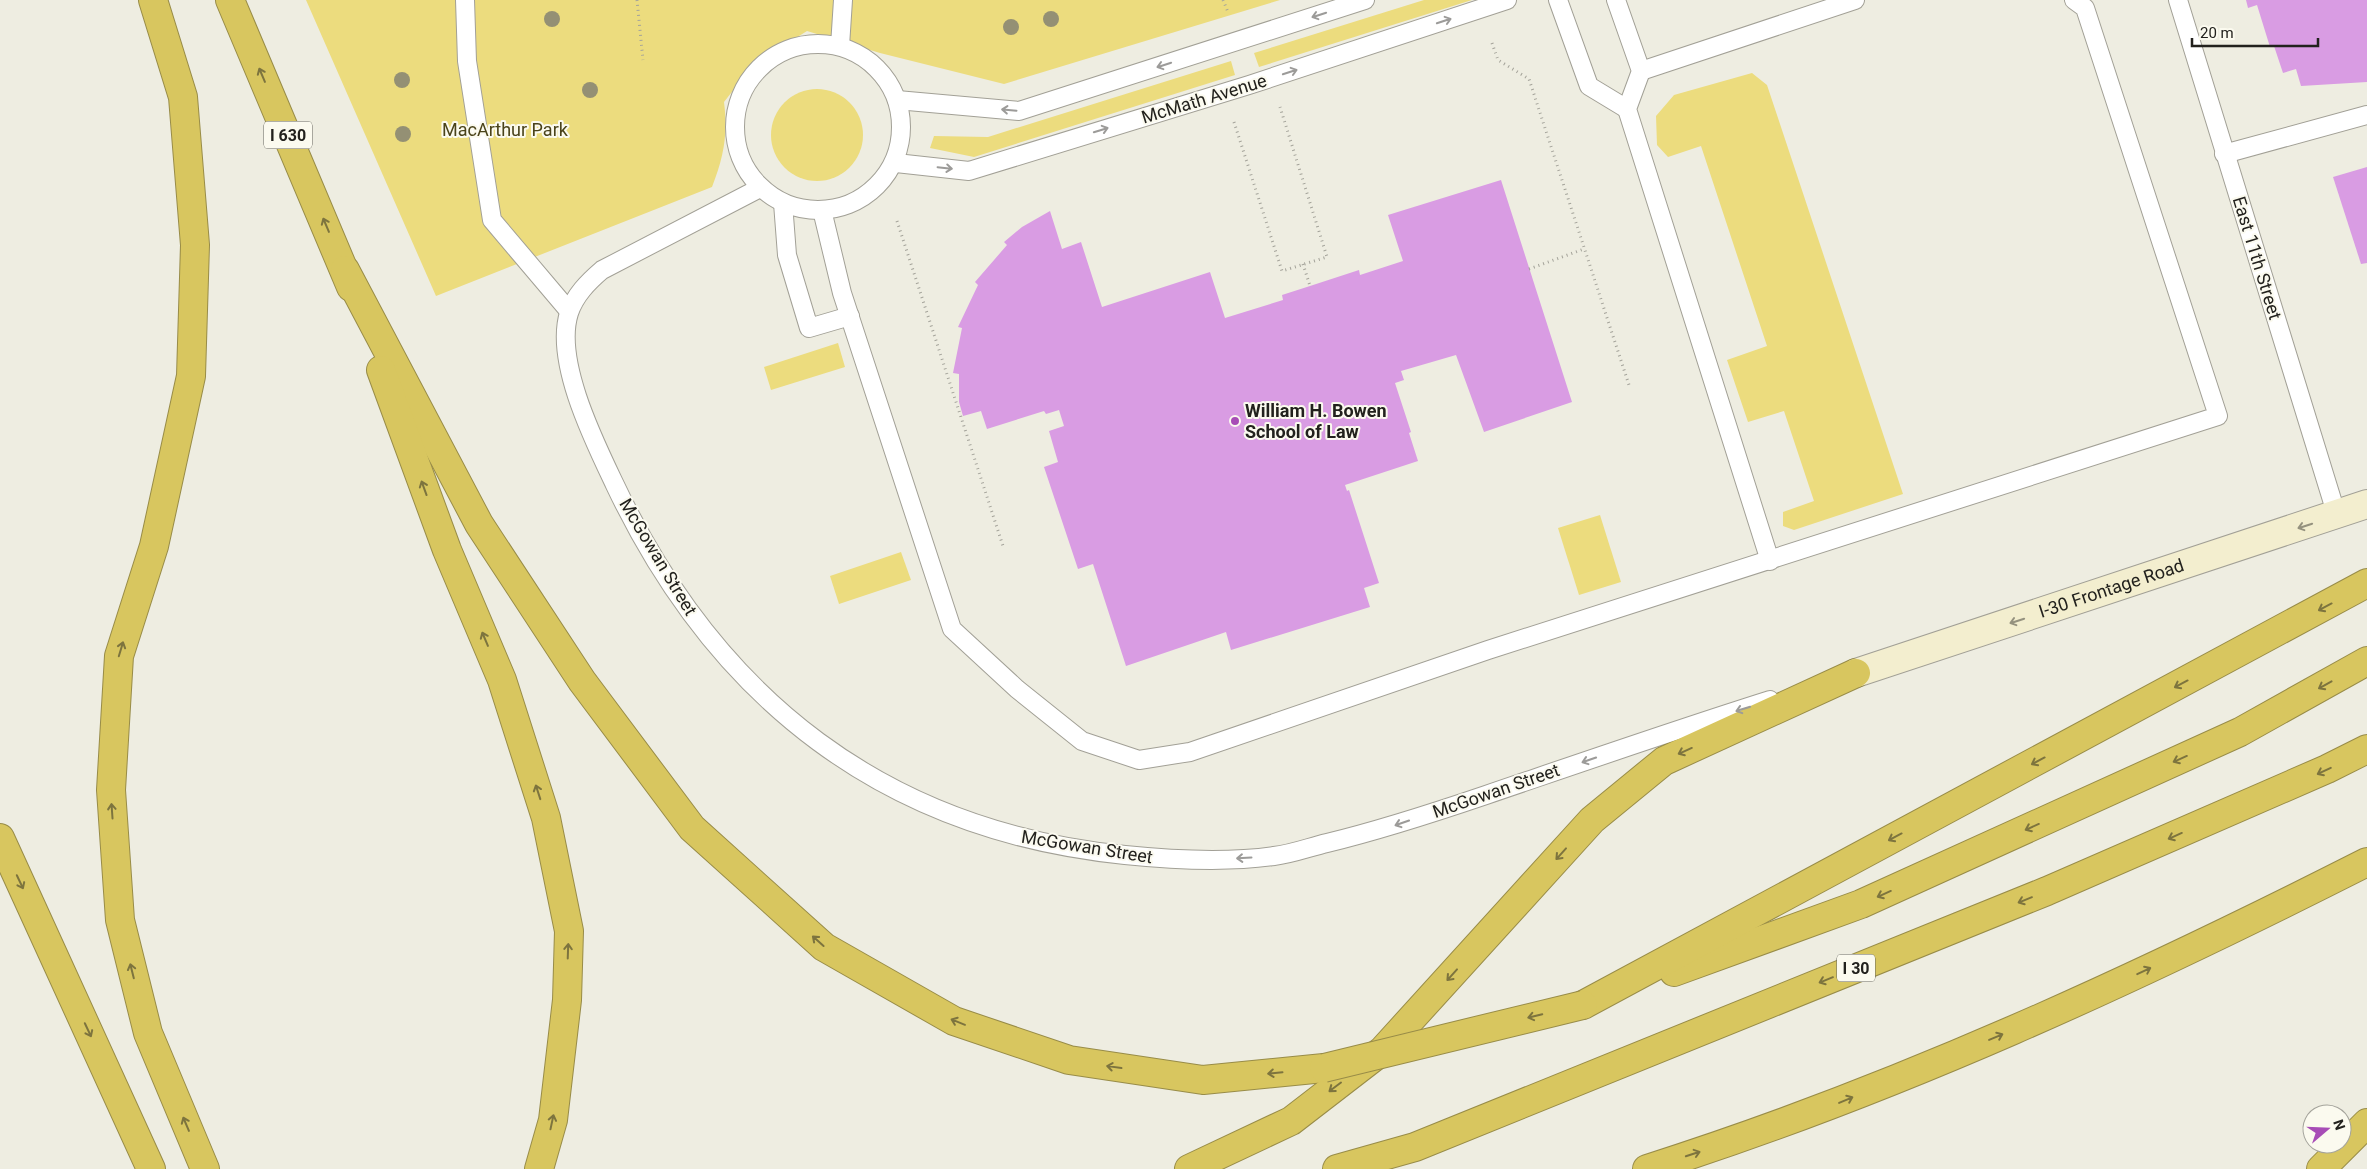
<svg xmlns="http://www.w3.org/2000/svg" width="2367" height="1169" font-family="Roboto,sans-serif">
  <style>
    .green { fill: #ecdc7e }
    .building { fill: #d99ce3 }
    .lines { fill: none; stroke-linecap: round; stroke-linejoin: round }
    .lane-casing { stroke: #a2a096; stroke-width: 20 }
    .secondary-casing { stroke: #a2a096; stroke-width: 30 }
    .highway-casing { stroke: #988c48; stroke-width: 30 }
    .path { stroke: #a4a39a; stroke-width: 3; stroke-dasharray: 1 4; stroke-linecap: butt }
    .lane { stroke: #fff; stroke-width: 18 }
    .secondary { stroke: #f3eecf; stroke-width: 28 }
    .highway { stroke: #d8c65f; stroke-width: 28 }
    .highway-bridge-casing { stroke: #988c48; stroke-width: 30; stroke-linecap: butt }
    .highway-bridge { stroke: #d8c65f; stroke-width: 28 }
    .tree { fill: #949074 }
    .oneway { stroke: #9c9b99 }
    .oneway2 { stroke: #7d743e }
    .oneway3 { stroke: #95927f }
    .poi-dot { fill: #a74cb6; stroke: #fbfaef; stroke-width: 2 }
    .labels { text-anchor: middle; stroke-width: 4; stroke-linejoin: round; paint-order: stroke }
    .shield { fill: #fbfaef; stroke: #63625c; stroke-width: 1 }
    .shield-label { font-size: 16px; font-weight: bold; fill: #22211d }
    .street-label { font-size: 18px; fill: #22211d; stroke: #fbfaef }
    .park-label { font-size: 18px; fill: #4a431a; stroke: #fbfaef }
    .poi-label { font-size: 18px; font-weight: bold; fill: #22211d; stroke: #fbfaef; text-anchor: start }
  </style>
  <rect width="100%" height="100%" fill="#eeede1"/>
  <g class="green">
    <path d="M306 0H1280L1004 84 880 53 807 31 753 65 724 102C728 134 724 156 712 187L436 296Z"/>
    <polygon points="1424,0 1472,0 1259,67 1254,53"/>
    <polygon points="1231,61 1235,75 974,157 930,148 934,136 988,137"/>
    <polygon points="1752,73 1767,85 1903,494 1794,530 1783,526 1783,512 1814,501 1784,411 1748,422 1727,360 1767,346 1701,146 1668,157 1657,145 1656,116 1674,95"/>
    <circle cx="817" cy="135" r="46"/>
    <polygon points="838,343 845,367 771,390 764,367"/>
    <polygon points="1600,515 1621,582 1579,595 1558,528"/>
    <polygon points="901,552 911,580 839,604 830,576"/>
  </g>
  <g class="building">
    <polygon points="2246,0 2367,0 2367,82 2301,86 2296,69 2283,73 2274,46 2270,47 2257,5 2248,8"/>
    <polygon points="2367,167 2367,263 2361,264 2333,177"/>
    <polygon points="1501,180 1572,402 1484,432 1456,355 1401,371 1404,380 1395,383 1411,432 1409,433 1418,461 1345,485 1347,491 1349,490 1379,583 1364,588 1370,607 1231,650 1226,632 1126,666 1093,564 1078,569 1044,467 1058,462 1049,431 1064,426 1059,410 1046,414 1044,411 987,429 981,411 963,416 959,402 959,374 953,373 962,328 958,327 978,285 975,282 1007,245 1004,242 1022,227 1050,211 1062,249 1081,242 1102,307 1210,272 1225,318 1283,300 1282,295 1310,286 1359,270 1360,275 1403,261 1388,215"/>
  </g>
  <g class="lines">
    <g class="lane-casing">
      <g id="lane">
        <polyline points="465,0 467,61 492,220 569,311"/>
        <polyline points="1558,0 1589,86 1627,109"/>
        <polyline points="1616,0 1641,71 1627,109 1770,561"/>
        <polyline points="2178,0 2337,516"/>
        <circle cx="818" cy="127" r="83"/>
        <polyline points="840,46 843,0"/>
        <polyline points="1641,71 1855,0"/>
        <polyline points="897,100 1019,111 1365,0"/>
        <polyline points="2224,154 2367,115"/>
        <polyline points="896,163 969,171 1249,85 1507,0"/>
        <path d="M760 188 602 270C588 282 575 295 569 313 554 361 594 441 615 485 717 700 885 831 1125 855 1174 860 1225 863 1274 856 1292 854 1310 847 1327 843 1381 830 1433 813 1486 795 1580 763 1675 730 1770 700"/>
        <polyline points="783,203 787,255 809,328 850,316"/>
        <polyline points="822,210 842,293 952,629 1017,689 1082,741 1139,760 1190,752 1488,650 2218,416 2085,8 2074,0"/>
      </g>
    </g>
    <g class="secondary-casing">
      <g id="secondary">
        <path id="s1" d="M1856 673 2367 504"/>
      </g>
    </g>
    <g class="highway-casing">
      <g id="highway">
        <polyline points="153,0 183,97 195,245 191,376 154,546 119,656 111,790 120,920 148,1033 205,1169"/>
        <polyline points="230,0 351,287"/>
        <polyline points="345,270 479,524 582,681 692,828 824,947 954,1021 1069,1060 1203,1080 1324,1068"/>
        <polyline points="381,370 447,550 502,680 546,818 569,931 567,1000 553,1120 539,1169"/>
        <polyline points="0,838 151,1169"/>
        <polyline points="1674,972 1861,904 2240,732 2367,661"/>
        <polyline points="1583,1005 2367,583"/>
        <polyline points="1189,1169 1291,1121 1383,1050 1592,820 1664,761 1856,673"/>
        <polyline points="1337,1169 1415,1147 2047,891 2327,769 2367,749"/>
        <path d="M1647 1169C1896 1090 2134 980 2367 862"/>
        <polyline points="2321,1169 2367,1123"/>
      </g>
    </g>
    <g class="path">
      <polyline points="637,0 643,60"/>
      <polyline points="1223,0 1228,12"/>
      <polyline points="1492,43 1498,60 1529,79 1629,385"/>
      <polyline points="1234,122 1282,271 1327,257 1280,107"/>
      <polyline points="897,221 1004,549"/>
      <polyline points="1303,264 1310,286"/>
      <polyline points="1529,269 1584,249"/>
    </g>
    <use href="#lane" class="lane"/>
    <use href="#secondary" class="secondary"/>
    <use href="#highway" class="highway"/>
    <g class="highway-bridge-casing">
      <polyline id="highway-bridge" points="1324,1068 1583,1005"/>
    </g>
    <use href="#highway-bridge" class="highway-bridge"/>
  </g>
  <g class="tree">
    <circle cx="552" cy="19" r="8"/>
    <circle cx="1051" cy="19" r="8"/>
    <circle cx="1011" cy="27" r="8"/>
    <circle cx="402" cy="80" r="8"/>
    <circle cx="590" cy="90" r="8"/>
    <circle cx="403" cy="134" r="8"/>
  </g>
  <defs><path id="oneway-shaft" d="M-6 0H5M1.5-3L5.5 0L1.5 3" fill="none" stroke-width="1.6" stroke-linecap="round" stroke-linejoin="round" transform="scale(1.25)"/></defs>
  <g class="oneway">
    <use href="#oneway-shaft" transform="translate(1319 15) rotate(162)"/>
    <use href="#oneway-shaft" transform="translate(1444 21) rotate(-18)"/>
    <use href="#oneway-shaft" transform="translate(1164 65) rotate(162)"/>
    <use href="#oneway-shaft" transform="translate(1290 72) rotate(-18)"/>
    <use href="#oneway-shaft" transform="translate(1009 110) rotate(-175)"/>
    <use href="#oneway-shaft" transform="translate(1101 130) rotate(-17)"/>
    <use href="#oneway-shaft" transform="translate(945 168) rotate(6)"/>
    <use href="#oneway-shaft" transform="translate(1743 709) rotate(163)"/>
    <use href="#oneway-shaft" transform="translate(1589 760) rotate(161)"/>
    <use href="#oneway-shaft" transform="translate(1402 823) rotate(161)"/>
    <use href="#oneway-shaft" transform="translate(1244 858) rotate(177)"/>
  </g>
  <g class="oneway2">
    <use href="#oneway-shaft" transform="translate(262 75) rotate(-113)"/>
    <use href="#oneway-shaft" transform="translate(326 225) rotate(-113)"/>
    <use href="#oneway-shaft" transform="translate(424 488) rotate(-110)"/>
    <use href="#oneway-shaft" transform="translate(2325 607) rotate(152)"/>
    <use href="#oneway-shaft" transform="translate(485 639) rotate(-113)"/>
    <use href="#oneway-shaft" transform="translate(121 649) rotate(-73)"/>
    <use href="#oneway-shaft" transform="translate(2181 684) rotate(152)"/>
    <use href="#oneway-shaft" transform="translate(2325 685) rotate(151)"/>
    <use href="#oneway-shaft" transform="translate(1685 751) rotate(156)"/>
    <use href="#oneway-shaft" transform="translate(2180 759) rotate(156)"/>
    <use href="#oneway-shaft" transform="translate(2038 761) rotate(152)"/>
    <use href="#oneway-shaft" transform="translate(2324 771) rotate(155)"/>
    <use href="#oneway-shaft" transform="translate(538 792) rotate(-108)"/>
    <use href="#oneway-shaft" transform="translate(112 811) rotate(-94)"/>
    <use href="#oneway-shaft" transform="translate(2032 827) rotate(156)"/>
    <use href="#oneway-shaft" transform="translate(2175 836) rotate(156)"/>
    <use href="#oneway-shaft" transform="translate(1895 837) rotate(152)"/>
    <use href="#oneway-shaft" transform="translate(1561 854) rotate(132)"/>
    <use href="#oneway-shaft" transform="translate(20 882) rotate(65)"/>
    <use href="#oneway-shaft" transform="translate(1884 894) rotate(156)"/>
    <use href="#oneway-shaft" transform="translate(2025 900) rotate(158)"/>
    <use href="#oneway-shaft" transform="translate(818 941) rotate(-138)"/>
    <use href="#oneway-shaft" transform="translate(568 951) rotate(-88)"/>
    <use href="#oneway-shaft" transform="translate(132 971) rotate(-104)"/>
    <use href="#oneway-shaft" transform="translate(2144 971) rotate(-25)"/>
    <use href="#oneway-shaft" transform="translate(1452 975) rotate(132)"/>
    <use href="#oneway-shaft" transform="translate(1826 980) rotate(158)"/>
    <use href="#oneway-shaft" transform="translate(1535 1016) rotate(166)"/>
    <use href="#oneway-shaft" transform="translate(958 1022) rotate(-158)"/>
    <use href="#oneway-shaft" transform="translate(88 1030) rotate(65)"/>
    <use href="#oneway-shaft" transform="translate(1996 1037) rotate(-23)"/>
    <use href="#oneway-shaft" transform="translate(1114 1067) rotate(-172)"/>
    <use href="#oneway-shaft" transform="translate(1275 1073) rotate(174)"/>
    <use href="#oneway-shaft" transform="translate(1335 1087) rotate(143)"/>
    <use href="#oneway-shaft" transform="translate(1846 1100) rotate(-23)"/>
    <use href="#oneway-shaft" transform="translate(552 1122) rotate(-78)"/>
    <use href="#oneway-shaft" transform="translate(186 1124) rotate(-113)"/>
    <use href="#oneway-shaft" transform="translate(1693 1154) rotate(-18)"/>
  </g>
  <g class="oneway3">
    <use href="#oneway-shaft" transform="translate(2305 526) rotate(162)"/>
    <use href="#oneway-shaft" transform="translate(2017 621) rotate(162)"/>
  </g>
  <circle class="poi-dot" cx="1235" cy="421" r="5"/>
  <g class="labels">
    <g class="shield">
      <rect x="264" y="121.5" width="48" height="27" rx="4"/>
      <rect x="1837" y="954.5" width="38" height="27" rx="4"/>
    </g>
    <g class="shield-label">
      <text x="288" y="141">I 630</text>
      <text x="1856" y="974">I 30</text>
    </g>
    <g class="street-label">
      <text transform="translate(1204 99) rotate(-17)" y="6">McMath Avenue</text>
      <text transform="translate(2257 258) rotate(73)" y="6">East 11th Street</text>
      <text transform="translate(658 557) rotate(59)" y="6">McGowan Street</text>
      <text dy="6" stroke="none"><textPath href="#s1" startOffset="269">I-30 Frontage Road</textPath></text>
      <text transform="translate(1496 791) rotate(-19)" y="6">McGowan Street</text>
      <text transform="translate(1087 847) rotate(9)" y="6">McGowan Street</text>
    </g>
    <g class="park-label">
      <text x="505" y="136">MacArthur Park</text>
    </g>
    <g class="poi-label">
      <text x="1245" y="417">William H. Bowen<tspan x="1245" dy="21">School of Law</tspan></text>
    </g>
  </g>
  <g transform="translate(2327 1129) rotate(71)"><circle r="24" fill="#fbfaef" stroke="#a4a39b"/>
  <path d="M0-4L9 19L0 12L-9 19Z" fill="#a74cb6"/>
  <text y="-8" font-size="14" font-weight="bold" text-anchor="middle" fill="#22211d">N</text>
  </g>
  <path d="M2192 38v8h126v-8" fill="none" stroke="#22211d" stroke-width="2.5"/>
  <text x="2200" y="38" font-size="15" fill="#22211d" stroke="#fbfaef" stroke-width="4" paint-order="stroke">20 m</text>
</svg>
